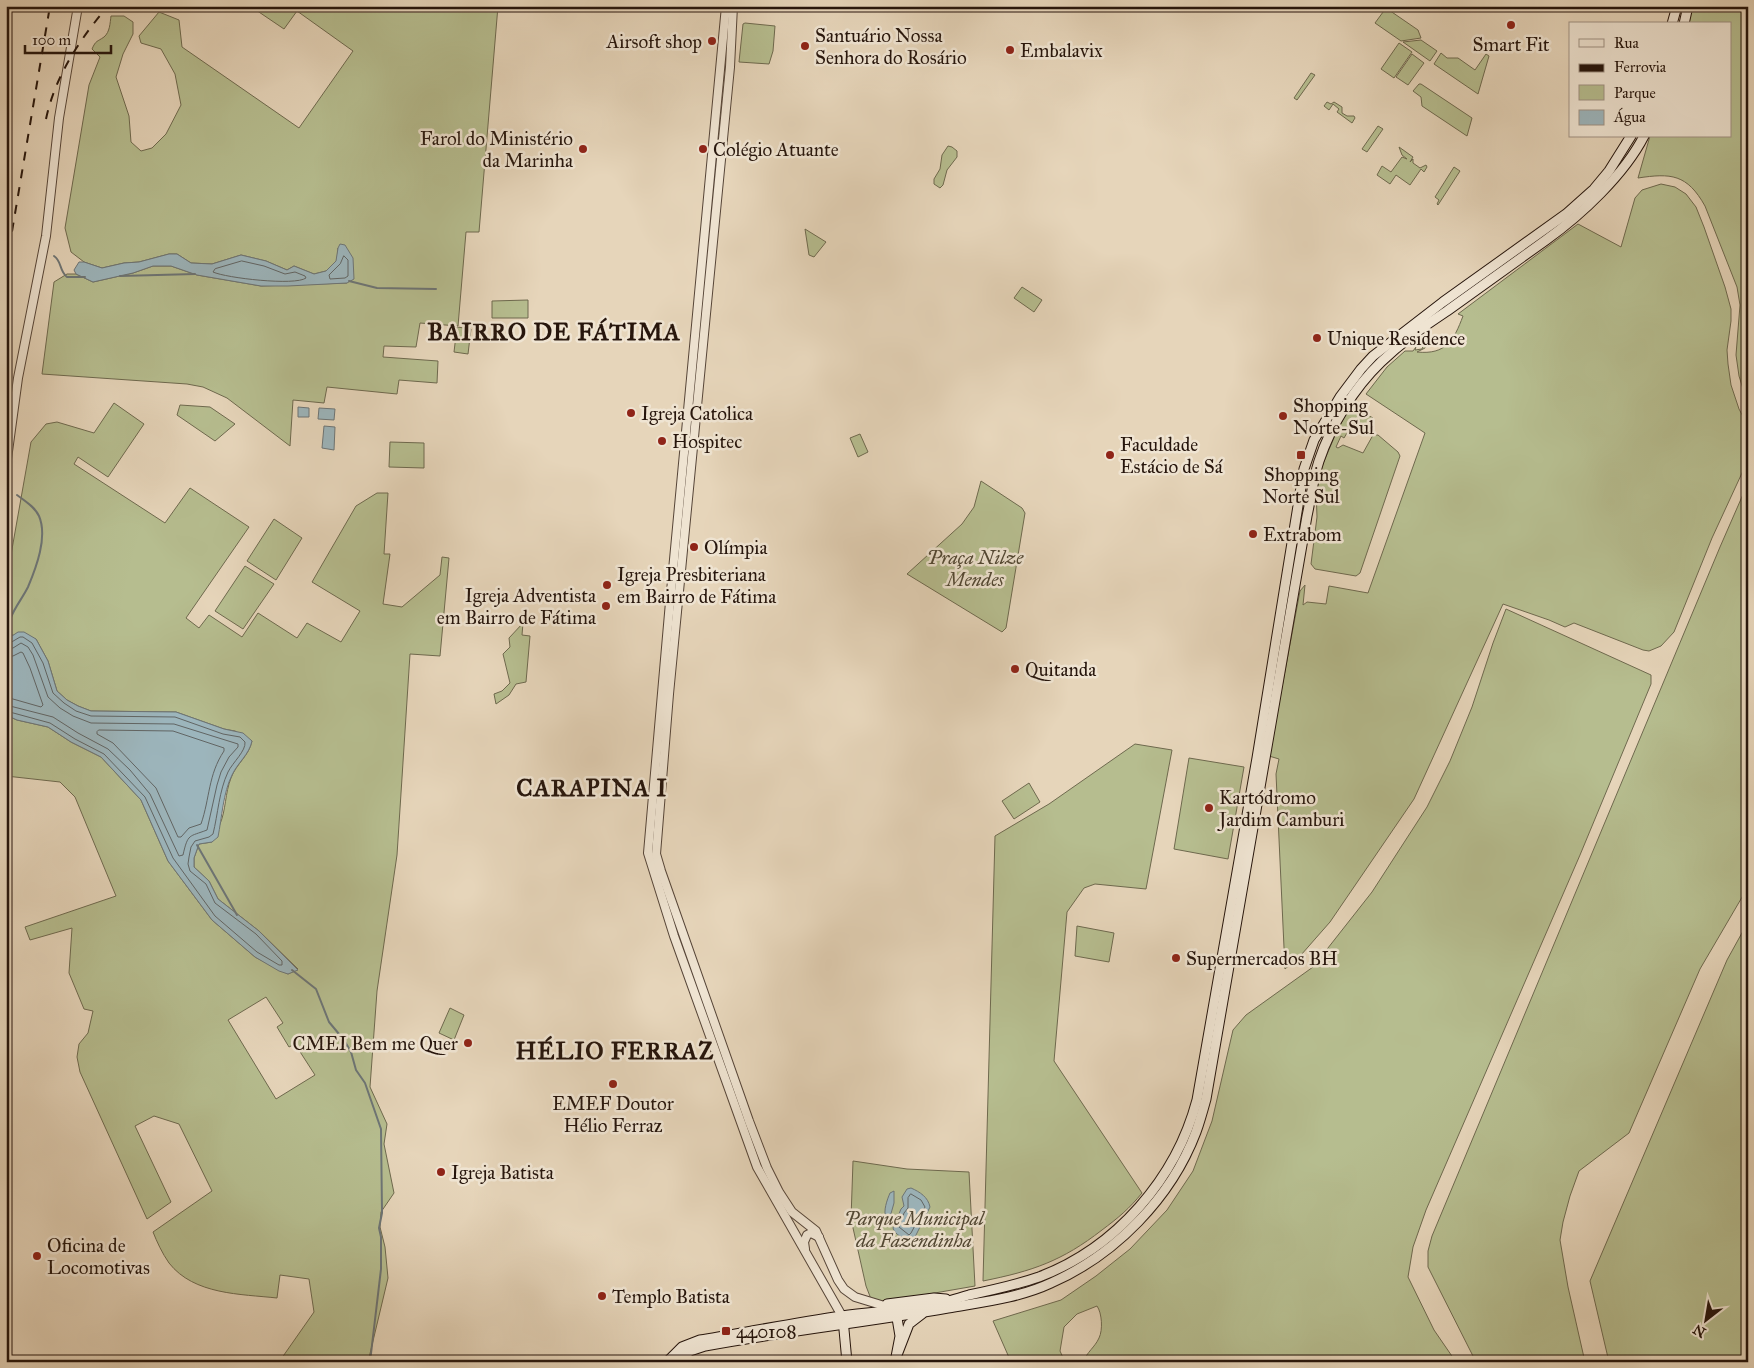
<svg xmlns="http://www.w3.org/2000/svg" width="1754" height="1368" font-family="'IM FELL Great Primer',serif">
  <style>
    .green { fill: #b6bd8f; stroke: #6e694e; fill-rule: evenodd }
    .water { fill: #9cb5bc; stroke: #6d7576 }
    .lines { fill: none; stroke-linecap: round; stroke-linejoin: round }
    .shore { stroke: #616564; stroke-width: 1 }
    .stream { stroke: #6d7576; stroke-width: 2 }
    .tertiary-casing { stroke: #564538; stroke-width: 10 }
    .secondary-casing { stroke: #26150c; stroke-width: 11 }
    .tertiary { stroke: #efe4d2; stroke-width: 8 }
    .secondary { stroke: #efe4d2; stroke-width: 9 }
    .rail { stroke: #26150c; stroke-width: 2; stroke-dasharray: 9 9; stroke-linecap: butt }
    .poi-dot { fill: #8f2418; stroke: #efe4d2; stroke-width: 2 }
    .labels { text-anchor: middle; stroke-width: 5; stroke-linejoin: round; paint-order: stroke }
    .poi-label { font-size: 19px; fill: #26150c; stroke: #efe4d2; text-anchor: start }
    .park-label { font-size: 19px; font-style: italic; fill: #514733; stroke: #efe4d2 }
    .district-label { font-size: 24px; font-weight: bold; letter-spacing: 1px; fill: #26150c; stroke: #efe4d2 }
  </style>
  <rect width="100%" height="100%" fill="#e6d5ba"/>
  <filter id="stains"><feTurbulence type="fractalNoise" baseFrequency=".004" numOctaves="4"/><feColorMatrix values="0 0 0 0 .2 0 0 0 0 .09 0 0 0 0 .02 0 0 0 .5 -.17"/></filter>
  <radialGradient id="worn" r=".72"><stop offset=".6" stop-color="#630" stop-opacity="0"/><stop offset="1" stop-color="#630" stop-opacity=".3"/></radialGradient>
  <g class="green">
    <path d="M250 6H498L479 232H466L458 326 420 323 416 347 384 346 383 357 438 361 437 383 399 380 397 394 327 387 324 403 293 400 290 446 227 398 203 387 187 384 42 374 54 282 67 274H76L93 282 133 273 153 266H171L197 275 261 286 347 283 338 248 337 261 326 271 314 274 294 266 287 270 266 261 241 255 212 264 191 263 177 254H169L139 262 124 263 102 268 84 262 71 252 65 228 89 85 100 57 92 49C96 40 97 42 104 37 110 32 110 23 111 16H124L133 22V34L123 54 116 77 129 116 131 142 141 151 152 148 166 134 181 105 175 74 161 49 141 43 139 36 159 12 179 20 182 47 299 128 353 51 297 11 284 29Z"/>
    <path d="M1686 6H1748V405L1739 376 1736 355 1740 305 1737 287 1705 206C1687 174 1671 173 1638 178L1650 136H1730V24H1681Z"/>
    <polygon points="1386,8 1418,30 1421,38 1401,41 1375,23"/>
    <polygon points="745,23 775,26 773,51 769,64 739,62 743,24"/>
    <polygon points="1421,40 1437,51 1430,61 1403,42"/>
    <polygon points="1399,43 1412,52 1394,78 1381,69"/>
    <polygon points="1441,53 1447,58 1458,58 1475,70 1486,54 1489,56 1478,94 1434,64"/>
    <polygon points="1412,54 1424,63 1408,85 1396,77"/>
    <polygon points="1311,73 1315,75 1297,100 1294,98"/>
    <polygon points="1419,84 1421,84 1472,118 1467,136 1422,106 1421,97 1413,91"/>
    <polygon points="1327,102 1331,104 1334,102 1342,107 1342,113 1347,116 1354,116 1355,118 1352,123 1337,112 1339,109 1333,104 1329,110 1324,106"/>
    <polygon points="1378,126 1383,129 1367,152 1362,149"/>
    <polygon points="948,146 952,147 957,151 957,157 947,170 943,185 940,188 934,184 934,179 940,169 942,155"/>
    <polygon points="1399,147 1413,157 1410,162 1413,159 1413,163 1420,168 1426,165 1427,167 1424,172 1421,169 1410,185 1396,175 1390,184 1377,175 1382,166 1391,172 1402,157 1407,159 1402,155"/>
    <polygon points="1454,167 1460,171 1438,205 1437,204 1439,200 1435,197"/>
    <path d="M1661 184 1675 187 1686 194 1696 207 1704 227 1725 287 1731 309V321L1727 350 1728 364 1731 385 1739 409 1748 426V460L1712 538 1674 632 1661 646 1649 651 1643 650 1574 623 1565 627 1549 620 1503 604 1414 799 1330 922 1301 955 1285 969 1276 774 1279 759 1269 756 1300 591 1305 585 1303 605 1307 602 1326 604 1329 586 1368 593 1425 433 1366 394 1387 367 1405 351H1413L1416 347 1415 350 1422 349 1424 343 1426 346 1425 348 1417 352C1446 355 1454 340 1463 316L1458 314 1578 224 1621 247 1635 198 1642 190Z"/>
    <polygon points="805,229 826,242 814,257 809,255"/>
    <polygon points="1022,287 1042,300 1034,312 1014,298"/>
    <polygon points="528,300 528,318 492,318 492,301"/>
    <polygon points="457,327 471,329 468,354 454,352"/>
    <path d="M114 403 144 424 108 477 78 457 74 464 165 523 190 488 249 527 186 618 199 628 209 615 242 637 258 613 297 638 307 623 341 642 360 611 312 582 356 506 377 493H388L384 554H390L383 604 402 607 440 575 442 557 449 558 440 656 410 654 397 855 377 991 370 1087 387 1124 384 1144 394 1193 381 1212 380 1227 385 1247 388 1278 368 1362H279L314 1312 309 1279 280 1275 277 1298C241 1294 194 1295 169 1263 162 1253 157 1242 153 1232L212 1191 179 1124 154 1116 135 1126 171 1202 147 1219 80 1072 77 1057 79 1044 88 1033 93 1011 84 1009 69 973 72 928 30 940 25 927 116 896 75 797 60 782 6 776V715L17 720 48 727 71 742 101 757 141 800 168 861 212 920 255 957 288 974 298 969 259 931 218 899 209 881 194 867V858L199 844 212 842C215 836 218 830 220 824 226 810 225 793 231 778 236 764 249 756 252 741L235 731 224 729 176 712 91 711 78 706 67 700 57 691 48 661 36 639 12 635 6 640V583L31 442 46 424 57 422 94 433ZM266 997 283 1023 277 1027 289 1047 295 1044 315 1075 276 1099 228 1020Z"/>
    <polygon points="180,405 210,407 235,424 215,441 177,415"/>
    <polygon points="1353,407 1373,418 1368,428 1354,421 1344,438 1341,436 1336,447 1338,448 1343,445 1363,453 1373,435 1378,435 1398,452 1400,456 1360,573 1356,576 1315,569 1311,564 1317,517 1316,488 1320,471 1336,433 1349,408"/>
    <polygon points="860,434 868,452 858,457 850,438"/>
    <polygon points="390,442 424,443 424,468 389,467"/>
    <polygon points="981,481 1022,508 1025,513 1006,628 1002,632 907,574 962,524 974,507"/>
    <polygon points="1748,483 1748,887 1700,969 1629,1133 1579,1171 1570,1196 1563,1222 1560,1240 1568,1287 1585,1362 1476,1362 1428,1267 1428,1251 1432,1236 1720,547"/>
    <polygon points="274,519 302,538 276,580 247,561"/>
    <polygon points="245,566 274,584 243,629 215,611"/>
    <path d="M1506 609 1651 675V684L1580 855 1426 1210 1413 1247 1408 1277 1434 1330 1456 1362H1083C1087 1352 1095 1347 1099 1338 1103 1330 1102 1313 1097 1306L1077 1314 1064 1327 1060 1351 1065 1362H1011L993 1321 1061 1300 1096 1276 1130 1249 1167 1210 1193 1171 1212 1121 1233 1030 1246 1015 1313 967 1372 892 1427 807 1450 761 1472 707 1493 643Z"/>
    <polygon points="523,623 522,635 530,636 526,682 516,684 509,695 496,704 494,694 502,691 510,683 503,654 510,647 509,638"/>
    <path d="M1135 744 1172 750 1146 889 1095 884 1084 888 1067 912 1054 1061 1142 1193C1129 1209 1118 1218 1102 1230 1062 1261 1033 1271 983 1281L995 836 1049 804Z"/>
    <polygon points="1189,758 1244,767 1228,859 1174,849"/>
    <polygon points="1029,783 1040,802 1014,819 1002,801"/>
    <polygon points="1748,922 1748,1360 1735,1362 1609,1362 1590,1281 1727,960"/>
    <polygon points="1077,926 1114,933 1109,962 1075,956"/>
    <polygon points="450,1008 464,1015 454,1040 439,1033"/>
    <polygon points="853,1161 907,1169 969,1172 975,1286 883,1302 871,1299 866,1286 851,1219"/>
  </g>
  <g class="water">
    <polygon points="340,244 345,245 353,258 354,279 347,283 288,286 261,286 197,275 171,266 153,266 133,273 93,282 76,274 74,270 79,262 84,262 102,268 124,263 139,262 169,254 177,254 191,263 212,264 241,255 266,261 287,270 294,266 314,274 326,271 336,261 338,248"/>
    <polygon points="298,407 309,408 309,417 298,417"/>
    <polygon points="319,408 335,409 334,420 318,419"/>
    <polygon points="324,426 335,427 334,450 322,448"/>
    <path d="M18 632H24L36 639 48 661 57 691 67 700 78 706 91 711 176 712 224 729 243 733 252 741C249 755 238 762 232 775 223 793 222 817 218 837L212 842 199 844 194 858V867L209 881 218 899 259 931 298 970 288 974 279 971 255 957 212 920 168 861 141 800 101 757 71 742 48 727 17 720 6 715V640Z"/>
    <path d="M911 1188C920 1192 928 1197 930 1207L915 1237 911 1241C904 1239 895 1235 893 1228L901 1209 904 1206 902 1197 907 1189Z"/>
    <path d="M894 1191V1203L890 1217 886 1218C883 1211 887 1200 890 1193Z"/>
  </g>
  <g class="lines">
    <g class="shore">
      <polygon points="344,256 348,260 348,276 345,278 330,279 329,275 340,264"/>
      <path d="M242 261 264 266 285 274 295 272 305 276 306 278C295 286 226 278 213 272L215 269Z"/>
      <path d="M6 643H10L20 637H23L32 643 43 663 53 693 64 703 76 711 91 716 175 717 223 734 240 737 245 742C246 751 233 762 228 772 219 791 218 814 213 834L209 837 195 841 191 847 189 857 188 864 190 871 206 884 215 903 256 934 282 961V965H279L257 952 215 916 173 858 145 797 104 754 75 739 50 723 6 711"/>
      <path d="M6 649 13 648 21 643 28 647 33 655 48 697 60 708 73 716 91 723 174 724 238 744V747L229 757 221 772 217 785 207 830C189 837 188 833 183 855L179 856 150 794 130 770 108 749 78 733 53 717 6 705"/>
      <polyline points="6,657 13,656 21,652 23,653 30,668 43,705 41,707 6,697"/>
      <path d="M99 730 173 731 224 748V751C208 775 210 798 201 824L189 828 181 837H178L156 788 113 743 97 734V732Z"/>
      <polygon points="911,1194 921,1200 925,1207 911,1233 909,1235 899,1227 904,1213 908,1208 908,1198"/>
    </g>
    <g class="stream">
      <path d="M54 256C62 261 59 271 67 277H85"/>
      <polyline points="120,276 195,274"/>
      <polyline points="349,281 377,288 436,289"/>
      <path d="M9 639C5 617 19 605 28 587 36 568 48 537 39 516 35 507 25 501 17 495"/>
      <polyline points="197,845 237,915"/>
      <polyline points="292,970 316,989 329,1022 344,1040 351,1052 356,1070 365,1083 381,1129 382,1213 379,1228 381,1237 381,1269 370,1362"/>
    </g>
    <g class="tertiary-casing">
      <g id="tertiary">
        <polyline points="726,6 670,602 648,853 674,936 757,1167 842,1316"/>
        <polyline points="733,6 730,67 669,694 656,854 661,871 749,1121 767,1168 779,1192 792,1212 816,1231 838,1280 844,1289 855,1297 891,1308"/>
        <polyline points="6,466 18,378 46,236 59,118 78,6"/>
        <polyline points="805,1249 804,1242 807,1235 811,1233 819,1237"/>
      </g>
    </g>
    <g class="secondary-casing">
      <g id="secondary">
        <polyline points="1672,24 1677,6"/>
        <polyline points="1684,24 1688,6"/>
        <polyline points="887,1304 934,1298 946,1299"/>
        <polyline points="843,1319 847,1362"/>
        <polyline points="897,1355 909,1324 922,1314"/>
        <path d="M667 1362 682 1347 700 1340C747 1332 795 1323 842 1316 872 1312 903 1310 933 1305 945 1303 957 1298 969 1295 993 1290 1016 1285 1039 1277 1116 1248 1176 1179 1197 1100L1257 758 1304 469 1314 440 1340 397 1361 369 1373 356 1443 302 1566 214 1594 189 1609 171 1631 136"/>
        <path d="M675 1362 690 1351 705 1346C786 1331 867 1322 948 1308 982 1302 1019 1298 1051 1283 1115 1255 1171 1198 1196 1132 1200 1121 1203 1110 1206 1099L1307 516C1311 498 1313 479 1319 461 1331 425 1354 388 1381 362 1401 343 1424 326 1447 311 1480 287 1513 264 1546 240 1581 215 1624 175 1644 136"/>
        <polyline points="895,1362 900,1336 896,1312"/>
      </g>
    </g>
    <use href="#tertiary" class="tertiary"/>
    <use href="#secondary" class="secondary"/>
    <g class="rail">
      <path d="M46 119C55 76 80 39 108 6"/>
      <polyline points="6,267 50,6"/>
    </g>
  </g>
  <g class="poi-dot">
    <circle cx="1511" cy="25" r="5"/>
    <circle cx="712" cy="41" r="5"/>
    <circle cx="805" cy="46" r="5"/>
    <circle cx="1010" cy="50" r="5"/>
    <circle cx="583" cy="149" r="5"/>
    <circle cx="703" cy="149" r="5"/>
    <circle cx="1317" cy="338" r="5"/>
    <circle cx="631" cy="413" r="5"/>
    <circle cx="1283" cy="416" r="5"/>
    <circle cx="662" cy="441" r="5"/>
    <circle cx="1110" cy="455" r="5"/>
    <rect x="1296" y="450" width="10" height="10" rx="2.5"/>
    <circle cx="1253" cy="534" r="5"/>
    <circle cx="694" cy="547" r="5"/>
    <circle cx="607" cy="585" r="5"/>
    <circle cx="606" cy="606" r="5"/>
    <circle cx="1015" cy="669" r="5"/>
    <circle cx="1209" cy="808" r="5"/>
    <circle cx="1176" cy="958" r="5"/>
    <circle cx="468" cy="1043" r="5"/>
    <circle cx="613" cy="1084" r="5"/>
    <circle cx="441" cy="1172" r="5"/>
    <circle cx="37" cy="1256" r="5"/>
    <circle cx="602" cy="1296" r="5"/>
    <rect x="721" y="1326" width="10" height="10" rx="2.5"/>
  </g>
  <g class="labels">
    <g class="poi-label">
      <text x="815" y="42">Santuário Nossa<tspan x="815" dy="22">Senhora do Rosário</tspan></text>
      <text x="702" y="48" text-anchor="end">Airsoft shop</text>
      <text x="1511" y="51" text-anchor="middle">Smart Fit</text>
      <text x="1020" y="57">Embalavix</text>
      <text x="573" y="145" text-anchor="end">Farol do Ministério<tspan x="573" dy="22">da Marinha</tspan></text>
      <text x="713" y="156">Colégio Atuante</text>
      <text x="1327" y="345">Unique Residence</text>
      <text x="1293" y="412">Shopping<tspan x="1293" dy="22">Norte-Sul</tspan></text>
      <text x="641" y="420">Igreja Catolica</text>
      <text x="672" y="448">Hospitec</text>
      <text x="1120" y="451">Faculdade<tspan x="1120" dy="22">Estácio de Sá</tspan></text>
      <text x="1301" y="481" text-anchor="middle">Shopping<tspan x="1301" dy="22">Norte Sul</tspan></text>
      <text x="1263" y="541">Extrabom</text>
      <text x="704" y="554">Olímpia</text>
      <text x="617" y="581">Igreja Presbiteriana<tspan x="617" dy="22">em Bairro de Fátima</tspan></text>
      <text x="596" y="602" text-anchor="end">Igreja Adventista<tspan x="596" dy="22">em Bairro de Fátima</tspan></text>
      <text x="1025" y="676">Quitanda</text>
      <text x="1219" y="804">Kartódromo<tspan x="1219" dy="22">Jardim Camburi</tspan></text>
      <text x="1186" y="965">Supermercados BH</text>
      <text x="458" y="1050" text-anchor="end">CMEI Bem me Quer</text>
      <text x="613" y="1110" text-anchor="middle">EMEF Doutor<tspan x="613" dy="22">Hélio Ferraz</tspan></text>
      <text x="451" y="1179">Igreja Batista</text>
      <text x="47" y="1252">Oficina de<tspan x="47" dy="22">Locomotivas</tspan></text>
      <text x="612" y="1303">Templo Batista</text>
      <text x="736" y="1338">440108</text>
    </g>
    <g class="park-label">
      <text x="975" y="564">Praça Nilze<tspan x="975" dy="22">Mendes</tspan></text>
      <text x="914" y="1225">Parque Municipal<tspan x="914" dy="22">da Fazendinha</tspan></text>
    </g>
    <g class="district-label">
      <text x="554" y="340">BAIRRO DE FÁTIMA</text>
      <text x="592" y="796">CARAPINA I</text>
      <text x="615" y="1059">HÉLIO FERRAZ</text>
    </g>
  </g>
  <rect width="1754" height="1368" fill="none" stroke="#e6d5ba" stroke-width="25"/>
  <rect x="8" y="8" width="1739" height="1353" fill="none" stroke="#26150c" stroke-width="2.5"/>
  <rect x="12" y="12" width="1729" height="1343" fill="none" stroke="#26150c"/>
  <rect x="1569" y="22" width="162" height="115" fill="#efe4d2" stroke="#9f9183"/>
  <rect x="1579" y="39" width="25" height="8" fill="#efe4d2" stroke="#9f9183"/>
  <text x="1614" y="48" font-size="15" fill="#26150c">Rua</text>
  <rect x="1579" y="64" width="25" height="8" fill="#26150c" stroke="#9f9183"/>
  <text x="1614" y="72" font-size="15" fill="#26150c">Ferrovia</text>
  <rect x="1579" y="85" width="25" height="15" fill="#b6bd8f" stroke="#9f9183"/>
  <text x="1614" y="98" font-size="15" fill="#26150c">Parque</text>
  <rect x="1579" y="110" width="25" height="15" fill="#9cb5bc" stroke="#9f9183"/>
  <text x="1614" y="122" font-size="15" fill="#26150c">Água</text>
  <g transform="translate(1706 1320) rotate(211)" stroke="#efe4d2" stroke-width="4" paint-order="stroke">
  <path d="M0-4L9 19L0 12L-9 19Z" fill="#26150c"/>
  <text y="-8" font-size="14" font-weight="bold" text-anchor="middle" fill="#26150c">N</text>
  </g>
  <path d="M25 45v8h86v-8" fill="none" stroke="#26150c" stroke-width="2.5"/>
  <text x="32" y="45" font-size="15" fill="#26150c" stroke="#efe4d2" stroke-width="4" paint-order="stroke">100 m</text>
  <rect width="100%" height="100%" filter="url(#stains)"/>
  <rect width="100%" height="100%" fill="url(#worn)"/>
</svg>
